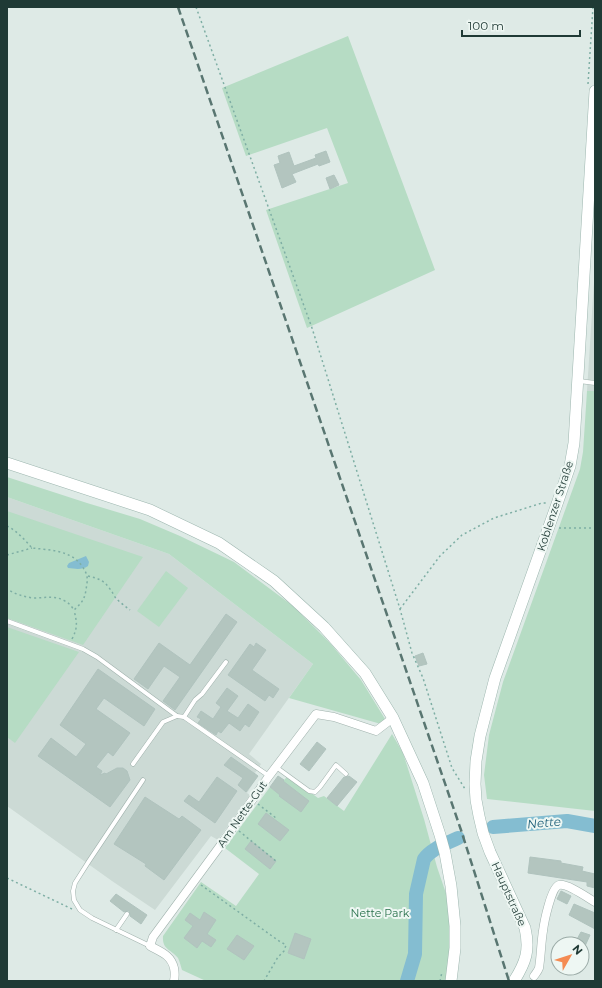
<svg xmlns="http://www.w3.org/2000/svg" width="602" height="988" font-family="Montserrat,sans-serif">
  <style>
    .built { fill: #ccdad5 }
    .green { fill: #b6dcc4 }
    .water { fill: #84bdd1 }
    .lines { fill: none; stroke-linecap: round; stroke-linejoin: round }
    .river { stroke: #84bdd1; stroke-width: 14 }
    .building { fill: #b3c5bf; stroke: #b0c3be }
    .lane-casing { stroke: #a1b2ad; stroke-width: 5 }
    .street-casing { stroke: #a1b2ad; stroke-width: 9 }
    .secondary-casing { stroke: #9db6af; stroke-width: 12 }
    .path { stroke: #7eaea4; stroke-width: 1.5; stroke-dasharray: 2 3; stroke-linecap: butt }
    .lane { stroke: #fff; stroke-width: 4 }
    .street { stroke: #fff; stroke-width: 8 }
    .secondary { stroke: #fff; stroke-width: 11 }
    .rail { stroke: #597671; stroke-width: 2.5; stroke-dasharray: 8 4; stroke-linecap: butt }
    .labels { text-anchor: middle; stroke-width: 4; stroke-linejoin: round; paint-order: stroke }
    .street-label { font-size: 11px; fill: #1f3a35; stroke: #eef7f3 }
    .park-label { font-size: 11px; fill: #29714c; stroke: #eef7f3 }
    .water-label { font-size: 12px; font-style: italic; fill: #195c76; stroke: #eef7f3 }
  </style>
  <rect width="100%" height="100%" fill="#deeae6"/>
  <g class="built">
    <polygon points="595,266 595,391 587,391"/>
    <polygon points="7,497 169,554 313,664 249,754 261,764 255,773 258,776 247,793 250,795 218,840 211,836 155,910 112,881 7,806"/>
  </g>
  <g class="green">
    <polygon points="348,36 435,270 307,328 266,210 348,183 327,128 246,156 222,88"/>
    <polygon points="587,391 595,391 595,811 487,799 484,775 489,735 503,682 580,469 583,452"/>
    <polygon points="7,477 87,503 140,519 180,536 234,562 293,606 330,643 361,680 385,719 381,724 289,698 313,664 169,554 7,497"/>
    <polygon points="7,511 143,557 83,645 7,618"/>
    <polygon points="166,571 188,588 159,627 137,611"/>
    <polygon points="7,627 79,652 15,743 7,737"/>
    <path d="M392 734 403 753 424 819 437 867 452 911 451 981H206L182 970C181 967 180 962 178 958 171 949 162 950 163 936L201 882 236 906 259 874 225 848 270 787 276 792 284 780 288 776 318 798 324 796 344 811Z"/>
  </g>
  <path class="water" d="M86 556 89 562 88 566C82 570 76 569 68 568L67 566 69 563Z"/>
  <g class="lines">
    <g class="river">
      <polyline points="493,827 567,821 595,826"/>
      <path d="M407 981 415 954 416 894 424 859C432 848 446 844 458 838"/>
    </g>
  </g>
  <g class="building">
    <polygon points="326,151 330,162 319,166 318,164 292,174 296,182 282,188 274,165 280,163 278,156 289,152 294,166 316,158 315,155"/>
    <polygon points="334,175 339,185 330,189 326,178"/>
    <polygon points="226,614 237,622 175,710 163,701 180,677 164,666 148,689 134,679 159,643 190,665"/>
    <polygon points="256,643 266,650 252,670 279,689 273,698 269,695 265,701 228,675 250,644 254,647"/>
    <polygon points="423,653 427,664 419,666 415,656"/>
    <polygon points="98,669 155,709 144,726 104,698 96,709 130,733 113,756 108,752 96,767 102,771 100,775 105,773 106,774 117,768 123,768 127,771 130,780 110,807 38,756 51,738 76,757 86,744 60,725"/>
    <polygon points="227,688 238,696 227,711 238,718 248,704 259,712 249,727 245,724 240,731 229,723 221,733 218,731 216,735 198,723 201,719 197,717 201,711 213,719 221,707 216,703"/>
    <polygon points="317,742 326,749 309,771 300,764"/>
    <polygon points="231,757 258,776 246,792 238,785 243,778 224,765"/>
    <polygon points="278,776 284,780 283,781 309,801 301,812 279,796 280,795 270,787"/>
    <polygon points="349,776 357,782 337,806 327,798 344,777 347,777"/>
    <polygon points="217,777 237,791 215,823 184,801 189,795 199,802"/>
    <polygon points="145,797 179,819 182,816 201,830 164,880 145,866 146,864 114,844"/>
    <polygon points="266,813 289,830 280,841 258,824"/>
    <polygon points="251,841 276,861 270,869 245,849"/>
    <polygon points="530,857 561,861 561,863 583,867 582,871 595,874 595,888 587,886 587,882 528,873"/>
    <polygon points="561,891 571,896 567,904 557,899"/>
    <polygon points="116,894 147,915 141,924 130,916 130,914 129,911 127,911 124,912 110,901"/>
    <polygon points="574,904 595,913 595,929 569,915"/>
    <polygon points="204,912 216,920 207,934 216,940 211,947 202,941 197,948 184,938 193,926 185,920 190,913 200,920"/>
    <polygon points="581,932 590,935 585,946 576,941"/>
    <polygon points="295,933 311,939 304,959 288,953"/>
    <polygon points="237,935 254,946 244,960 227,949"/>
  </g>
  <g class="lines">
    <g class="lane-casing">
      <g id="lane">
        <polyline points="579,381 595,383"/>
        <polyline points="7,621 83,649 97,657 177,716 184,717 269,776"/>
        <polyline points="184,717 195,700 202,694 226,662"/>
        <polyline points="133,764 163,722 177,716"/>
        <polyline points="276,767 309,791 315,792 320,787 336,765 346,774"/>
        <polyline points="143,780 89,861 75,883 73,891 74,900 80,910 92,918 150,946"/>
        <polyline points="116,930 127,914"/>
      </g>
    </g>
    <g class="street-casing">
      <g id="street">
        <path d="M534 976C536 973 538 971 539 968 541 956 541 943 543 931 544 923 551 887 559 885 567 883 588 898 595 902"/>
        <path d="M174 981C175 976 175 973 174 968 171 955 161 952 150 946L153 937 220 846 269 776 316 714 334 717 376 731 393 718"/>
      </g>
    </g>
    <g class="secondary-casing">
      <g id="secondary">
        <polyline points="7,463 150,510 219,543 274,581 324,627 365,673 393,718 423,783 440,835 445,853 451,886 455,926 455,948 451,981"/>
        <path d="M514 981C526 962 530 950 525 928L490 852 483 833 479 816 476 800 475 784 476 761 480 736 495 678 557 504 570 466 574 443 595 91"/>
      </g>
    </g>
    <g class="path">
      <polyline points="196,7 312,328 400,609 412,653 423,678 452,768 465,789"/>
      <polyline points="588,84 593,7"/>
      <path d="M7 526C17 531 25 540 32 548 49 550 71 550 82 566 86 572 88 576 87 583 85 597 85 600 74 610 72 607 69 603 65 601 55 595 45 598 34 598 24 597 15 594 7 589"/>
      <polyline points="559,528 595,528"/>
      <polyline points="7,555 32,548"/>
      <path d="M88 576C97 578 104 580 110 589 112 591 113 594 115 597 119 602 125 606 130 610"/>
      <polyline points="400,609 440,556 462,535 494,518 542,503 548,503"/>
      <path d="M72 639C78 627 77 623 74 610"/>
      <polyline points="258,804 276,818"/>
      <polyline points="239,831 276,861"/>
      <polyline points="7,878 72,909"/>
      <polyline points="201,885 279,941 286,945 284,951 278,957 264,981"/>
      <polyline points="440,981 442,972"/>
    </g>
    <use href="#lane" class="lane"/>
    <use href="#street" class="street"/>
    <use href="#secondary" class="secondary"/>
    <polyline class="rail" points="178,7 461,830 509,981"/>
  </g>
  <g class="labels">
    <g class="street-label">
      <text transform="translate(555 506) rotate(-72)" y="4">Koblenzer Straße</text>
      <text transform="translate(242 814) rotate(-55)" y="4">Am Nette-Gut</text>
      <text transform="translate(509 894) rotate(66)" y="4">Hauptstraße</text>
    </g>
    <g class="park-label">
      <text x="380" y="917">Nette Park</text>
    </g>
    <g class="water-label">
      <text transform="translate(544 823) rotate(-5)" y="4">Nette</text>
    </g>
  </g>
  <rect width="602" height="988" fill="none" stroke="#1f3a35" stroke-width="16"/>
  <g transform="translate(570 956) rotate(51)"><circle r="19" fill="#eef7f3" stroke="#9baba7"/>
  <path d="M0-3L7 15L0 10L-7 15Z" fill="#f48b52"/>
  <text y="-6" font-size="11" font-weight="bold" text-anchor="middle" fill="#1f3a35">N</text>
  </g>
  <path d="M462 30v6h118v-6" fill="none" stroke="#1f3a35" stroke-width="2"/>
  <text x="468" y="30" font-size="12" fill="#1f3a35" stroke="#eef7f3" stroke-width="3" paint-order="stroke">100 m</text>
</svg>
